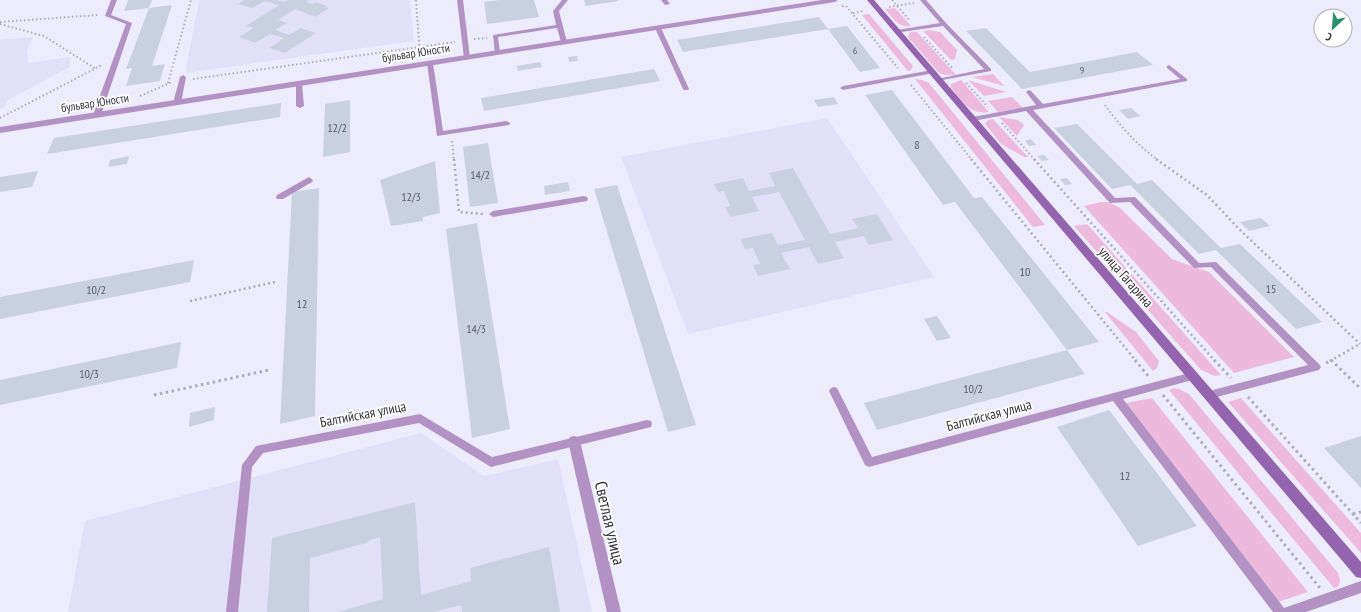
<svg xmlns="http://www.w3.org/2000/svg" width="1361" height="612" font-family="'PT Sans Narrow',sans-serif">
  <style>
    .built { fill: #e1e0f8 }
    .green { fill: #edbade }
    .building { fill: #c9d1e0 }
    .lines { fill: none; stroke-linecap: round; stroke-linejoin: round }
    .path-far2 { stroke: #aeadba; stroke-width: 2; stroke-dasharray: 1.5 2.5; stroke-linecap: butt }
    .path-far1 { stroke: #aeadba; stroke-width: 2.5; stroke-dasharray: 2 3; stroke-linecap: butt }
    .path { stroke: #aeadba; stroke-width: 3; stroke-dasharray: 2.5 3.5; stroke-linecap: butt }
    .lane { fill: #b292c5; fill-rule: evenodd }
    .street { fill: #b292c5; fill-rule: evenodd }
    .secondary { fill: #9564af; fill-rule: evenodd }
    .labels { text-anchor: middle; stroke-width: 3.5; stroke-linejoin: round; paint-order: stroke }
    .far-number-label { font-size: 10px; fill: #5b5c65 }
    .far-street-label { font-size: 12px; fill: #36353c; stroke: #fff }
    .number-label { font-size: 12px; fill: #5b5c65 }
    .street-label { font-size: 14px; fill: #36353c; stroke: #fff }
    .near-street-label { font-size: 17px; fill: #36353c; stroke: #fff }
  </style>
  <rect width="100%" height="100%" fill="#edecfd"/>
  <g class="built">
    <polygon points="202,0 410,0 414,41 185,73 199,1"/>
    <polygon points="33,37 27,51 29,63 70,57 70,67 8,100 3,108 0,109 0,40"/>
    <polygon points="827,118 934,277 688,334 621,157"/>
    <polygon points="421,433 484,476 558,459 592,612 68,612 85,521"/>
  </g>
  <g class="green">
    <path d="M895 8 911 26C898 28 893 18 885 9Z"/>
    <polygon points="869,14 913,66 910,71 908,71 862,15"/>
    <polygon points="929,30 940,32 957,50 955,59 951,60 923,31"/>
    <polygon points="911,32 917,32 956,75 944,75 938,72 908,37 909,34"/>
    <polygon points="993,74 1004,86 972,77"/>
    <polygon points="915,79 922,80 929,83 1045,225 1033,227"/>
    <path d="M961 80 989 112C970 115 962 101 951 88V84Z"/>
    <polygon points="968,80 1006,92 984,96"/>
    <polygon points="1012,97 1023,108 998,112 988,101"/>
    <polygon points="999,117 1018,120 1024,125 1017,136"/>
    <polygon points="993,119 1028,157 1024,157 1001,144 985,124 988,120"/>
    <polygon points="1101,202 1108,202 1119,207 1172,259 1209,272 1294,357 1234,373 1084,206"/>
    <polygon points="1087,224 1221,375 1215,376 1201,370 1074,226"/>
    <polygon points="1105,312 1107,312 1136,332 1159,361 1157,368 1153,371"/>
    <polygon points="1174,388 1179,389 1189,394 1338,573 1340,580 1339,586 1334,588 1169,390"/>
    <polygon points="1152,398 1308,592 1278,602 1125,403"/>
    <polygon points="1241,398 1361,533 1361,553 1228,402"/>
  </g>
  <g class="building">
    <polygon points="128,0 152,0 149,8 124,11"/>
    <polygon points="244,0 276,0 284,2 288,0 309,0 306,2 313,4 315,2 327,6 325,7 329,8 316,17 295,9 278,20 287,23 275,30 289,35 301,28 316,33 285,53 269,48 284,38 270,34 255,43 239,37 254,28 246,26 279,5 265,1 252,8 238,4"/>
    <polygon points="499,0 534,0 539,17 487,24 484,2"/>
    <polygon points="584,0 618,0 618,1 586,6"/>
    <polygon points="172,5 152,66 165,64 160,81 126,86 132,68 126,69 149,8"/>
    <polygon points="819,17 828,29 683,52 677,40"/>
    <polygon points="847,26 880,68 860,72 828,29"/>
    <polygon points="986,28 1030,72 1137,52 1153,65 1022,89 966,31"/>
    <polygon points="577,56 578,61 569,62 568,57"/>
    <polygon points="540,62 542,67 518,71 517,66"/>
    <polygon points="654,69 660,81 484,111 481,98"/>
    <polygon points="892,90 974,198 982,197 1099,342 1067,350 955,202 943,205 865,95"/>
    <polygon points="834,97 838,104 818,107 814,100"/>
    <polygon points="350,100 350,152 323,157 325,104"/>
    <polygon points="281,103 280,117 47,154 54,138"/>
    <polygon points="1131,108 1140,116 1128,119 1119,110"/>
    <polygon points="1077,124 1137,184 1152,180 1221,248 1240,244 1322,322 1296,329 1216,250 1199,254 1130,185 1112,189 1054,128"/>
    <polygon points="1031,139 1036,145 1029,146 1025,141"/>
    <polygon points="488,143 498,203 470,207 463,147"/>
    <polygon points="1044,155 1049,160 1042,161 1037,156"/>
    <polygon points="129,156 127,164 108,167 110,160"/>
    <polygon points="435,161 440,213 423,217 423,221 391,226 380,180"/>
    <polygon points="793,168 830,234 858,228 852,219 877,214 893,240 869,245 864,236 835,242 844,258 818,264 809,247 781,253 790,269 758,276 753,265 760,264 753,248 745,249 740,239 772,233 778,245 805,240 779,192 752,197 759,211 730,217 725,207 730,206 724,191 718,192 714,184 743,178 749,191 775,186 769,173"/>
    <polygon points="38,171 32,187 0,192 0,177"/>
    <polygon points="1067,178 1072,184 1065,185 1060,179"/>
    <polygon points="568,182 570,191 545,195 544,186"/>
    <polygon points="617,185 696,425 668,432 594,189"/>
    <polygon points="319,188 315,416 280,424 292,192"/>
    <polygon points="1261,218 1270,226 1249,231 1240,222"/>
    <polygon points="477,223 510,429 472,438 446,229"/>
    <polygon points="194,260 190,282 0,319 0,297"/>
    <polygon points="937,316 951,338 937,341 924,319"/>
    <polygon points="181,342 177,368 0,405 0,380"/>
    <polygon points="1067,350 1085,374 877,430 864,403"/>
    <polygon points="215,407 214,420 189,427 190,413"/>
    <polygon points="1109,410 1197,526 1138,546 1057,427"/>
    <polygon points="1361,436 1361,488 1324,448"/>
    <polygon points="415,502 421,595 471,581 470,568 549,547 560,612 462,612 461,605 434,612 338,612 383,599 380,537 370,540 366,543 310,558 309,612 267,612 272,538"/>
  </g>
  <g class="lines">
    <g class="path-far2">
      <polyline points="416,0 420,55"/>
      <polyline points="892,0 910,21"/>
      <polyline points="842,6 846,6 898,68"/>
      <polyline points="889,7 914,3"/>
      <polyline points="853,13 863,11"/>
      <polyline points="0,22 98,15"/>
      <polyline points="0,24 44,36 96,69"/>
      <polyline points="924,37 953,69"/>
      <polyline points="474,39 487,38"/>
      <polyline points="193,79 455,42"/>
      <polyline points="168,83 191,0"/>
      <polyline points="966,83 988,107"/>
      <polyline points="911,85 972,160"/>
      <polyline points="140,96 172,82"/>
      <path d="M1105 105C1120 126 1137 145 1158 160"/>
      <polyline points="0,118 102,65"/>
      <polyline points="1002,123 1035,160"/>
      <polyline points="452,141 454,160"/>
    </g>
    <g class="path-far1">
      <polyline points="454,159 459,212 483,214"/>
      <polyline points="971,159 1136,361"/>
      <polyline points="1034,159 1215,361"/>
      <polyline points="1156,159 1207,195 1239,229 1360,344"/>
      <polyline points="190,301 275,282"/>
      <polyline points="1330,361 1360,344"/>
    </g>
    <g class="path">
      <polyline points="1135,360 1149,377"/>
      <polyline points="1214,360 1231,378"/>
      <polyline points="1331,360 1361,389"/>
      <polyline points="1326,363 1332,360"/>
      <polyline points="154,395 269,370"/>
      <polyline points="1163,395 1320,588"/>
      <polyline points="1248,397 1361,523"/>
      <polyline points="1353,514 1361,512"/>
    </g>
    <g class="lane">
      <polygon points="111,0 117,0 111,15 132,23 101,115 97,117 93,115 126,24 105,16"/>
      <polygon points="457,0 463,0 470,58 467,60 464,58"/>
      <polygon points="562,0 568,0 559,11 567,42 566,43 561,42 557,28 498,37 500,53 495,54 493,35 556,25 553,11"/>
      <polygon points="661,0 667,0 670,4 665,5"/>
      <polygon points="920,0 926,0 946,23 991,69 991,71 937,81 937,79 984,69 943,26 895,33 895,31 897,30 940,23"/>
      <polygon points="656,27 661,28 689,89 688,90 684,90 683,89 655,28"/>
      <polygon points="430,61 433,63 443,131 506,121 510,123 509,125 437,136 427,63"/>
      <polygon points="1169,65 1187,79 1187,81 1033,110 1115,198 1135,197 1199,263 1216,262 1319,364 1321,367 1319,370 1209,399 1206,398 1204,395 1206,392 1209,391 1308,365 1211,267 1194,268 1130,202 1110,203 1026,111 973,121 969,119 973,117 1036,105 1026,92 1029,90 1031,91 1043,104 1180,79 1167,68 1167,66"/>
      <polygon points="932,70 935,72 934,73 843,90 840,88 843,86"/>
      <polygon points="183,75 186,77 181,103 177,105 173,103 180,77"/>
      <polygon points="299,82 302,84 304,106 300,108 296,106 296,84"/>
      <polygon points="309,177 313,180 312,182 283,199 277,199 276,197 277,195"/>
      <polygon points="584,196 587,197 588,199 587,201 493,217 489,214 493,211"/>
      <polygon points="1193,372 1196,373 1198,376 1196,379 1123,399 1284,608 1361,581 1361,593 1306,612 1273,612 1113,401 869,467 865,465 829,391 831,388 834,387 837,388 872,457"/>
      <polygon points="420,414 492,457 647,420 651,421 652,424 651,427 491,467 419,423 263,453 252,467 238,612 226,612 242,465 256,446"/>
    </g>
    <g class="street">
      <polygon points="822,0 838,0 835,2 0,133 0,127"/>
      <polygon points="574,436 578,437 580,441 621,612 607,612 568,441 570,437"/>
    </g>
    <polygon class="secondary" points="867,0 874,0 1361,562 1361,578 1356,577"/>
  </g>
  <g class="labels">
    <g class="far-number-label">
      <text x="855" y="54">6</text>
      <text x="1082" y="74">9</text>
    </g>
    <g class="far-street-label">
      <text transform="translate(416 53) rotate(-9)" y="4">бульвар Юности</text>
      <text transform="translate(95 103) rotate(-9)" y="4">бульвар Юности</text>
    </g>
    <g class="number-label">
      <text x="337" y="132">12/2</text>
      <text x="917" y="149">8</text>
      <text x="480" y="179">14/2</text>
      <text x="411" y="201">12/3</text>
      <text x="1025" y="276">10</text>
      <text x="1271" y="293">15</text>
      <text x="96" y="294">10/2</text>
      <text x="302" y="308">12</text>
      <text x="476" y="333">14/3</text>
      <text x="89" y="378">10/3</text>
      <text x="973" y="393">10/2</text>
      <text x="1125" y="480">12</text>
    </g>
    <g class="street-label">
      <text transform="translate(1126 277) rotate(49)" y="5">улица Гагарина</text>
      <text transform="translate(363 414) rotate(-11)" y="5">Балтийская улица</text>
      <text transform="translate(989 415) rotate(-15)" y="5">Балтийская улица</text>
    </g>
    <g class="near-street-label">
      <text transform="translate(610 523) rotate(77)" y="6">Светлая улица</text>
    </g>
  </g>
  <g transform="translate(1333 28) rotate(206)"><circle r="19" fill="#ffffff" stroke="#afaeb1"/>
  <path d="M0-3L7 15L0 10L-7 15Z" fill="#2a916d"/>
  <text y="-6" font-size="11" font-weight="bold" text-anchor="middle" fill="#36353c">С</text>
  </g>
</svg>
